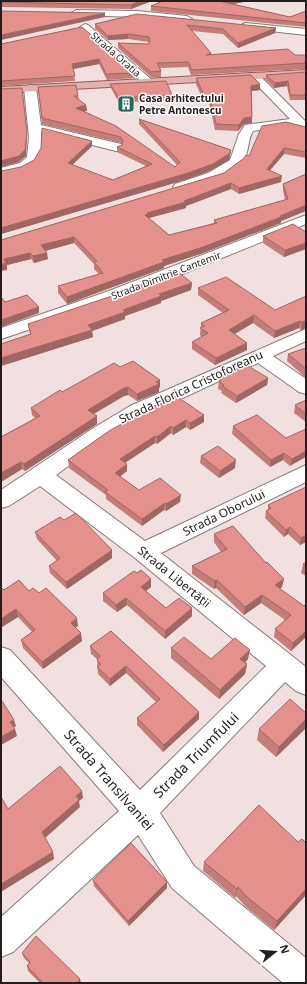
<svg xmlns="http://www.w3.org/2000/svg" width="307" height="984" font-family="'Noto Sans',sans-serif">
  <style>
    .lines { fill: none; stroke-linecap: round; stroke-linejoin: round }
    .minor-casing { stroke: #887a79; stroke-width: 2 }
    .major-casing { stroke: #925c5a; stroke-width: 2 }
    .minor { fill: #fff; fill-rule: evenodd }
    .major { fill: #e1b2b0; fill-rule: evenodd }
    .wall { fill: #c47d79 }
    .shaded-wall { fill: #a06663 }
    .building { fill: #e4918d; stroke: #a06663 }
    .labels { text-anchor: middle; stroke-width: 3; stroke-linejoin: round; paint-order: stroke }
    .far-street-label { font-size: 10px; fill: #231d1d; stroke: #fff }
    .far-poi-label { font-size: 10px; font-weight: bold; fill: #231d1d; stroke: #fff; text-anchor: start }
    .street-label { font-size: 12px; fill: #231d1d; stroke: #fff }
    .near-street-label { font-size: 14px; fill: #231d1d; stroke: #fff }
  </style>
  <rect width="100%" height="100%" fill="#f1e0df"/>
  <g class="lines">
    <g class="minor-casing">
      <g id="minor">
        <polygon points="76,10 137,11 187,16 192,19 187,22 137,17 73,15 71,13"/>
        <polygon points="246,23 306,29 306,35 243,28 241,26 243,24"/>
        <polygon points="85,24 88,25 152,80 154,82 152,84 144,84 82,29 80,27"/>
        <path d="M254 73 258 74 306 122V132L301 131 295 125 253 131C248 139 249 149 245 158 238 173 191 194 175 190L173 187 175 184 208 173 230 160 239 134 245 125 290 119 250 78 248 76 250 74Z"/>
        <path d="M30 85 36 88 41 125 121 144 122 147 121 150 116 151 41 132C44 168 32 170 1 176V168L20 163 27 157 29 138 24 88Z"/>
        <polygon points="306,215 306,224 118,300 1,339 1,328 106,292"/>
        <polygon points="306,329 306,341 273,356 306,379 306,394 299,392 258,363 144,416 109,437 56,475 145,541 306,465 306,482 161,553 306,667 306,695 296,691 285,682 160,813 194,866 306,958 306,983 283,983 172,888 138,835 13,952 1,957 1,917 119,811 1,677 1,647 10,650 140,790 266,666 135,558 40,486 9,506 1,508 1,490 95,427 130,406"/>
      </g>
    </g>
    <g class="major-casing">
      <polygon id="major" points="306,70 306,76 1,93 1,87"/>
    </g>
    <use href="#minor" class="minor"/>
    <use href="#major" class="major"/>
  </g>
  <g class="wall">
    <polygon points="1,1 152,1 131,9 1,7"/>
    <polygon points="163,1 249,1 233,4 290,17 306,11 306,27 151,11 151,6"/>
    <polygon points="137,14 276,28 275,33 238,48 223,34 192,31 211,53 211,55 306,55 306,69 191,75 188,67 160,68 161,71 161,77 151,77 118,48 118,43 148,44 149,42 128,39 108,40 95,29 95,24"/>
    <polygon points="82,27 135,73 135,78 107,80 99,64 73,69 75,81 1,86 1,44"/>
    <polygon points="306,72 306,100 290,100 287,86 274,88 266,80 266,75"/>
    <polygon points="196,78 260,90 252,91 252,123 244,124 238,131 215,130 209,102 204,102 196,84"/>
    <polygon points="110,84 172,95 172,99 119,103 111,88"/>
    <polygon points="38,87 78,96 79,100 86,105 87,111 84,111 175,167 177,165 139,124 139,119 231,150 229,160 212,170 188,179 1,234 21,167 92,141 92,146 72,165 113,180 146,166 117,152 117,147 122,145 121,143 42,124"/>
    <polygon points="306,127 306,158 284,154 270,170 281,182 239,194 231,189 186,206 186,208 149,218 169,235 214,223 214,220 285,200 283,190 283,184 306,174 284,220 281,221 281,223 203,253 164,266 164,268 67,304 58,293 58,286 99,274 94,269 94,264 74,243 45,251 48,259 34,263 31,259 7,265 7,270 1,240 224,173 249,156"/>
    <polygon points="306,232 306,249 284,257 263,243 263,236"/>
    <polygon points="192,283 191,290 161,301 161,303 125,316 125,319 92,331 93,337 1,366 1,344 30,334 28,324"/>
    <polygon points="198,288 275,310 306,296 306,328 301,330 299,328 274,338 253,323 235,334 247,343 247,350 215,365 192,349 192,342 202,337 200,335 201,323 223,313 198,295"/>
    <polygon points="306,348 306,378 287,361 288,354"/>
    <polygon points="120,367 160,380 160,387 159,388 159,392 137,401 128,395 124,396 94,414 97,416 97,424 25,471 22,469 1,482 1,437 35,418 32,415 31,408 62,392"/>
    <polygon points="219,378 268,378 267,385 236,403 221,393 222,391 218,389"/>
    <polygon points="306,400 306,422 294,413 295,405"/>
    <polygon points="204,415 204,422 190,430 186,427 173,435 171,433 157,444 155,443 125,463 127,471 120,476 139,490 180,502 166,511 164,510 142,526 106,499 106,495 69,468 68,460 109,431"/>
    <polygon points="233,426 286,438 306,429 290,466 283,460 270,467 232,434"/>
    <polygon points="201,456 235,468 219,478 200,463"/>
    <polygon points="268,505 306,542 300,545 288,534 284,537 265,518 266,511 268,510"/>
    <polygon points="35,532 112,558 67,589 50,573 49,566 57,561 37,539"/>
    <polygon points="214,534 282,587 280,589 304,606 306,604 306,637 291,651 274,637 275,629 285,620 261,603 244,615 216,588 214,589 192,574 192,566 221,552 214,542"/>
    <polygon points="306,562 306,576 301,573 303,564"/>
    <polygon points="137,573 151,579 151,587 146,591 166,608 192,616 165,639 127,605 117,612 103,601 103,593"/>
    <polygon points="1,587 4,590 29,591 39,593 78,626 75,627 82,641 43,669 23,648 21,640 32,632 18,617 2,627 1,626"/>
    <polygon points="111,631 199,712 199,719 163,752 137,725 137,718 156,702 126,673 110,686 98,674 97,660 97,659 91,654 90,646"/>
    <polygon points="171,648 211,659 248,659 245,663 247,664 245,674 219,699 171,658"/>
    <polygon points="306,713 306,728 276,757 257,740 259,729"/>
    <polygon points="298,842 306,843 306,895 274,930 246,907 236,896 235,898 203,871 204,862"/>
    <polygon points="93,880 167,882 167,888 129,926 94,886"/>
    <polygon points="22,953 81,983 40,983 28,971 27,966 29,963 24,958"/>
  </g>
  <g class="shaded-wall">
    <polygon points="140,1 152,1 131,9 131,5"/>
    <polygon points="227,1 249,1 223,6 223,2"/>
    <polygon points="105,13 105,17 1,40 1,35"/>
    <polygon points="276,28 275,33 238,48 238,43"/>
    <polygon points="128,34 128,39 108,40 108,36"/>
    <polygon points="99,59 99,64 73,69 72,64"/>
    <polygon points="288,81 287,86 274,88 275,83"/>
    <polygon points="260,84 260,90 251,91 251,86"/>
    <polygon points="22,88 27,138 26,156 19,162 1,167 1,161"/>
    <polygon points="86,105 87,111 76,113 76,108"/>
    <polygon points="252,117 252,123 244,124 238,131 239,125 244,118"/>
    <polygon points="92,141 92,146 68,169 68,163"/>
    <polygon points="284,148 284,154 266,175 267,169"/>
    <polygon points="231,150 229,160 212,170 188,179 1,234 1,228"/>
    <polygon points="282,176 281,182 239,194 239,188"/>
    <polygon points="231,183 231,189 186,206 186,208 149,218 145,215 147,213 184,201"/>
    <polygon points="306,205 306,211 284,220 281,221 281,223 203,253 164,266 164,268 67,304 67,297 162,260 280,216"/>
    <polygon points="74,237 74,243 41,252 41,245"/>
    <polygon points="306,243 306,249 284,257 285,250"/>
    <polygon points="30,253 31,259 7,265 7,270 1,271 1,265 4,259"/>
    <polygon points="47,253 48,259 34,263 33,256"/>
    <polygon points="192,283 191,290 161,301 161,303 125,316 125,319 92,331 93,337 1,366 1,358 88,325 159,294"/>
    <polygon points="39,307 39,313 1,327 1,320"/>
    <polygon points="254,315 253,323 229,337 229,330"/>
    <polygon points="300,321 299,328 274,338 275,331"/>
    <polygon points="306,321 306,328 301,330 302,322"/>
    <polygon points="247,343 247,350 215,365 216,358"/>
    <polygon points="268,378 267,385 236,403 237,396"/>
    <polygon points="160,380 160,387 159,388 159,392 137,401 137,394"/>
    <polygon points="128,387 128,395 124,396 88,417 88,410 124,388"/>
    <polygon points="204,415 204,422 190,430 190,423"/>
    <polygon points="97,416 97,424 25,471 24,464"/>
    <polygon points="186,420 186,427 173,435 173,428"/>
    <polygon points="171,426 171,433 157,444 157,437"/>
    <polygon points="155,436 155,443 120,466 120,459"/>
    <polygon points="306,451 306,457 290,466 292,459"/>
    <polygon points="284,453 283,460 270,467 271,460"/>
    <polygon points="236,460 235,468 219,478 220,471"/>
    <polygon points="21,462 22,469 1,482 1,473"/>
    <polygon points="127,464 127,471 116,480 115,473"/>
    <polygon points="181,495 180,502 166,511 166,504"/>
    <polygon points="165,503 164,510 142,526 142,519"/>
    <polygon points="290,527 288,534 284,537 286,530"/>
    <polygon points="306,535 306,542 300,545 301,538"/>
    <polygon points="112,550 112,558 67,589 66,582"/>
    <polygon points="151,579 151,587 141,594 141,587"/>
    <polygon points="284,579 282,587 274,593 275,585"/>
    <polygon points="217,580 216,588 214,589 215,581"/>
    <polygon points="262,595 261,603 244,615 245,607"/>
    <polygon points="126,598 127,605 117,612 116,605"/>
    <polygon points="192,608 192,616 165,639 165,631"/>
    <polygon points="16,609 18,617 2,627 1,619"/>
    <polygon points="77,618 78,626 72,630 71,623"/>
    <polygon points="306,631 306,637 291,651 293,643"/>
    <polygon points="81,633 82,641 43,669 42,662"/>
    <polygon points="250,650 248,659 238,668 240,659"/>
    <polygon points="247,664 245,674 219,699 220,690"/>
    <polygon points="126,666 126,673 110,686 110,679"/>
    <polygon points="199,712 199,719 163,752 164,745"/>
    <polygon points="306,719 306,728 276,757 279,747"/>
    <polygon points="14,720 16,726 12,728 10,722"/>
    <polygon points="15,729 17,736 1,745 1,737"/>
    <polygon points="82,791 83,798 79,801 80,807 44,839 42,832 76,796"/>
    <polygon points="53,852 54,859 1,892 1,884"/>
    <polygon points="167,882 167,888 129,926 128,921"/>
    <polygon points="238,887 236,896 235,898 237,889"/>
    <polygon points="306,889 306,895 274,930 277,921"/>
    <polygon points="80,979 81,983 77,983"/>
  </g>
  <g class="building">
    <polygon points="1,1 140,1 131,5 1,2"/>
    <polygon points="163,1 227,1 223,2 290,17 306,11 306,23 151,6"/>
    <polygon points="1,11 105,13 1,35"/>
    <polygon points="137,14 276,28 238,43 223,29 187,25 211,53 206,55 288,49 295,55 306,55 306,63 192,70 188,62 157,63 161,71 151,72 118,43 148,44 150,41 149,37 128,34 108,36 95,24"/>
    <polygon points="82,27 135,73 106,74 99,59 72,64 75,76 1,81 1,44"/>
    <polygon points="306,72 306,95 290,95 288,81 275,83 266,75"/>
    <polygon points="251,75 260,84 251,86 252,117 244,118 239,125 216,124 210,97 205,97 196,78"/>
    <polygon points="166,81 172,95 119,98 110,84"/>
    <polygon points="76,85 78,96 74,96 86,105 76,108 116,126 175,167 180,162 139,119 231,150 229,154 213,164 188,173 1,228 1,171 21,167 34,160 41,148 42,128 92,141 68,163 113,180 152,164 117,147 122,145 123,141 121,137 42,118 38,87"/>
    <polygon points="22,88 27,132 25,150 19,156 1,161 1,89"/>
    <polygon points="286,122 306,127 306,152 284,148 267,169 282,176 239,188 231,183 184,201 186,202 147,213 149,214 145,215 169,235 217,223 214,220 288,199 283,184 306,174 306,205 280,216 281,217 203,247 162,260 164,262 67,297 58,286 103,273 94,262 97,261 74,237 41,245 47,253 33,256 30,253 4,259 6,263 1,265 1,240 224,173 244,158 246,155 249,156 262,126"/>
    <polygon points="293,224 306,232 306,243 285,250 263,236"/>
    <polygon points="177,271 192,283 159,294 161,296 123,310 125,312 88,325 92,330 1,358 1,344 31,334 28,324 118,294"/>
    <polygon points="226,277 275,310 306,296 306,321 302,322 300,321 275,331 254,315 229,330 247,343 216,358 192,342 208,333 200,328 205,326 201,323 229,310 198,288"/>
    <polygon points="27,295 39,307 1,320 1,297 5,302"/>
    <polygon points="306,348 306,369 288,354"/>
    <polygon points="133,361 160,380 156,382 159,384 137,394 128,387 124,388 88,410 97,416 24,464 21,462 1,473 1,437 40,416 31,408 60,390 62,392 114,363 120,367"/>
    <polygon points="245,364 268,378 237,396 222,386 224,385 219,381 221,380 219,378"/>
    <polygon points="176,396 204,415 190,423 186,420 173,428 171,426 157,437 155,436 120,459 127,464 115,473 139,490 160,478 181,495 166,504 165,503 142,519 105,492 108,490 68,460 109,431 152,407"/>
    <polygon points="306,400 306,414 295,405"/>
    <polygon points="257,415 286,438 306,429 306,451 292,459 284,453 271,460 233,426"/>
    <polygon points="218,446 236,460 220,471 201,456"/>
    <polygon points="306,487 306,535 301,538 290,527 286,530 266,511 271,508 268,505"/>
    <polygon points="76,513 112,550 66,582 49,566 60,558 35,532 60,517 64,520"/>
    <polygon points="233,526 266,563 267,562 284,579 275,585 304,606 306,604 306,631 293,643 275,629 291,615 262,595 245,607 217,580 215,581 192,566 227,549 214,534"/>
    <polygon points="306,562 306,567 303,564"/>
    <polygon points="141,570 151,579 141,587 166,608 179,598 192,608 165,631 126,598 116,605 103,593 134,571 137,573"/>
    <polygon points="19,580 29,591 33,588 39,593 46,588 77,618 71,623 81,633 42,662 21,640 35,630 16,609 1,619 1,587 4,590"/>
    <polygon points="111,631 199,712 164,745 137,718 160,699 126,666 110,679 97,667 101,664 97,660 100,656 90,646"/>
    <polygon points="184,637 211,659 235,638 250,650 240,659 247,664 220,690 171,648"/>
    <polygon points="290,699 306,713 306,719 279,747 259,729"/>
    <polygon points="1,701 2,701 14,720 10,722 15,729 1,737"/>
    <polygon points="60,766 82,791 76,796 79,800 42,832 53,852 1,884 1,797 8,809"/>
    <polygon points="259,805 298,842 302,839 306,843 306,889 277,921 248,898 238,887 237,889 204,862"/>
    <polygon points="131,843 167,882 128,921 93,880"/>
    <polygon points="36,936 80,979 77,983 43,983 27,966 30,962 22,953"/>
  </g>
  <defs>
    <g id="building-square" transform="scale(0.9)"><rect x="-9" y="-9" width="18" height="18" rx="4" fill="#276856" stroke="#fff"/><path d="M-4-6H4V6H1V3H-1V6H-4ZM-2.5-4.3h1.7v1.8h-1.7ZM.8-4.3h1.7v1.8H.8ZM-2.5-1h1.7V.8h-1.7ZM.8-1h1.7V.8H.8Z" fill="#fff"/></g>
  </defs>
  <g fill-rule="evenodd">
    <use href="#building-square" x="126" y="104"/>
  </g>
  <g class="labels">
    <g class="far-street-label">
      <text transform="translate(116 54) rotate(41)" y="4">Strada Oratia</text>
      <text transform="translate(166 275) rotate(-21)" y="4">Strada Dimitrie Cantemir</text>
    </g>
    <g class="far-poi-label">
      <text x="139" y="102">Casa arhitectului<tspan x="139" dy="12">Petre Antonescu</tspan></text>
    </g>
    <g class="street-label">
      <text transform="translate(191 387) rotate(-25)" y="4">Strada Florica Cristoforeanu</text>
      <text transform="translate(224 513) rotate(-26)" y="4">Strada Oborului</text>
      <text transform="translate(174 577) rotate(39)" y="4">Strada Libertății</text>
    </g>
    <g class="near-street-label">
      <text transform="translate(196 755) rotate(-45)" y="5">Strada Triumfului</text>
      <text transform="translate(109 780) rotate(49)" y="5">Strada Transilvaniei</text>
    </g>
  </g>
  <rect width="307" height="984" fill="none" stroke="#231d1d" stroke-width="4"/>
  <g transform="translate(275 952) rotate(73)" stroke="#ffffff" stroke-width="3" paint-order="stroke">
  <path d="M0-3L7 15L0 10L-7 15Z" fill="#231d1d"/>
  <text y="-6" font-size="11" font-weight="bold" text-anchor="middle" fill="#231d1d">N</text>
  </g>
</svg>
